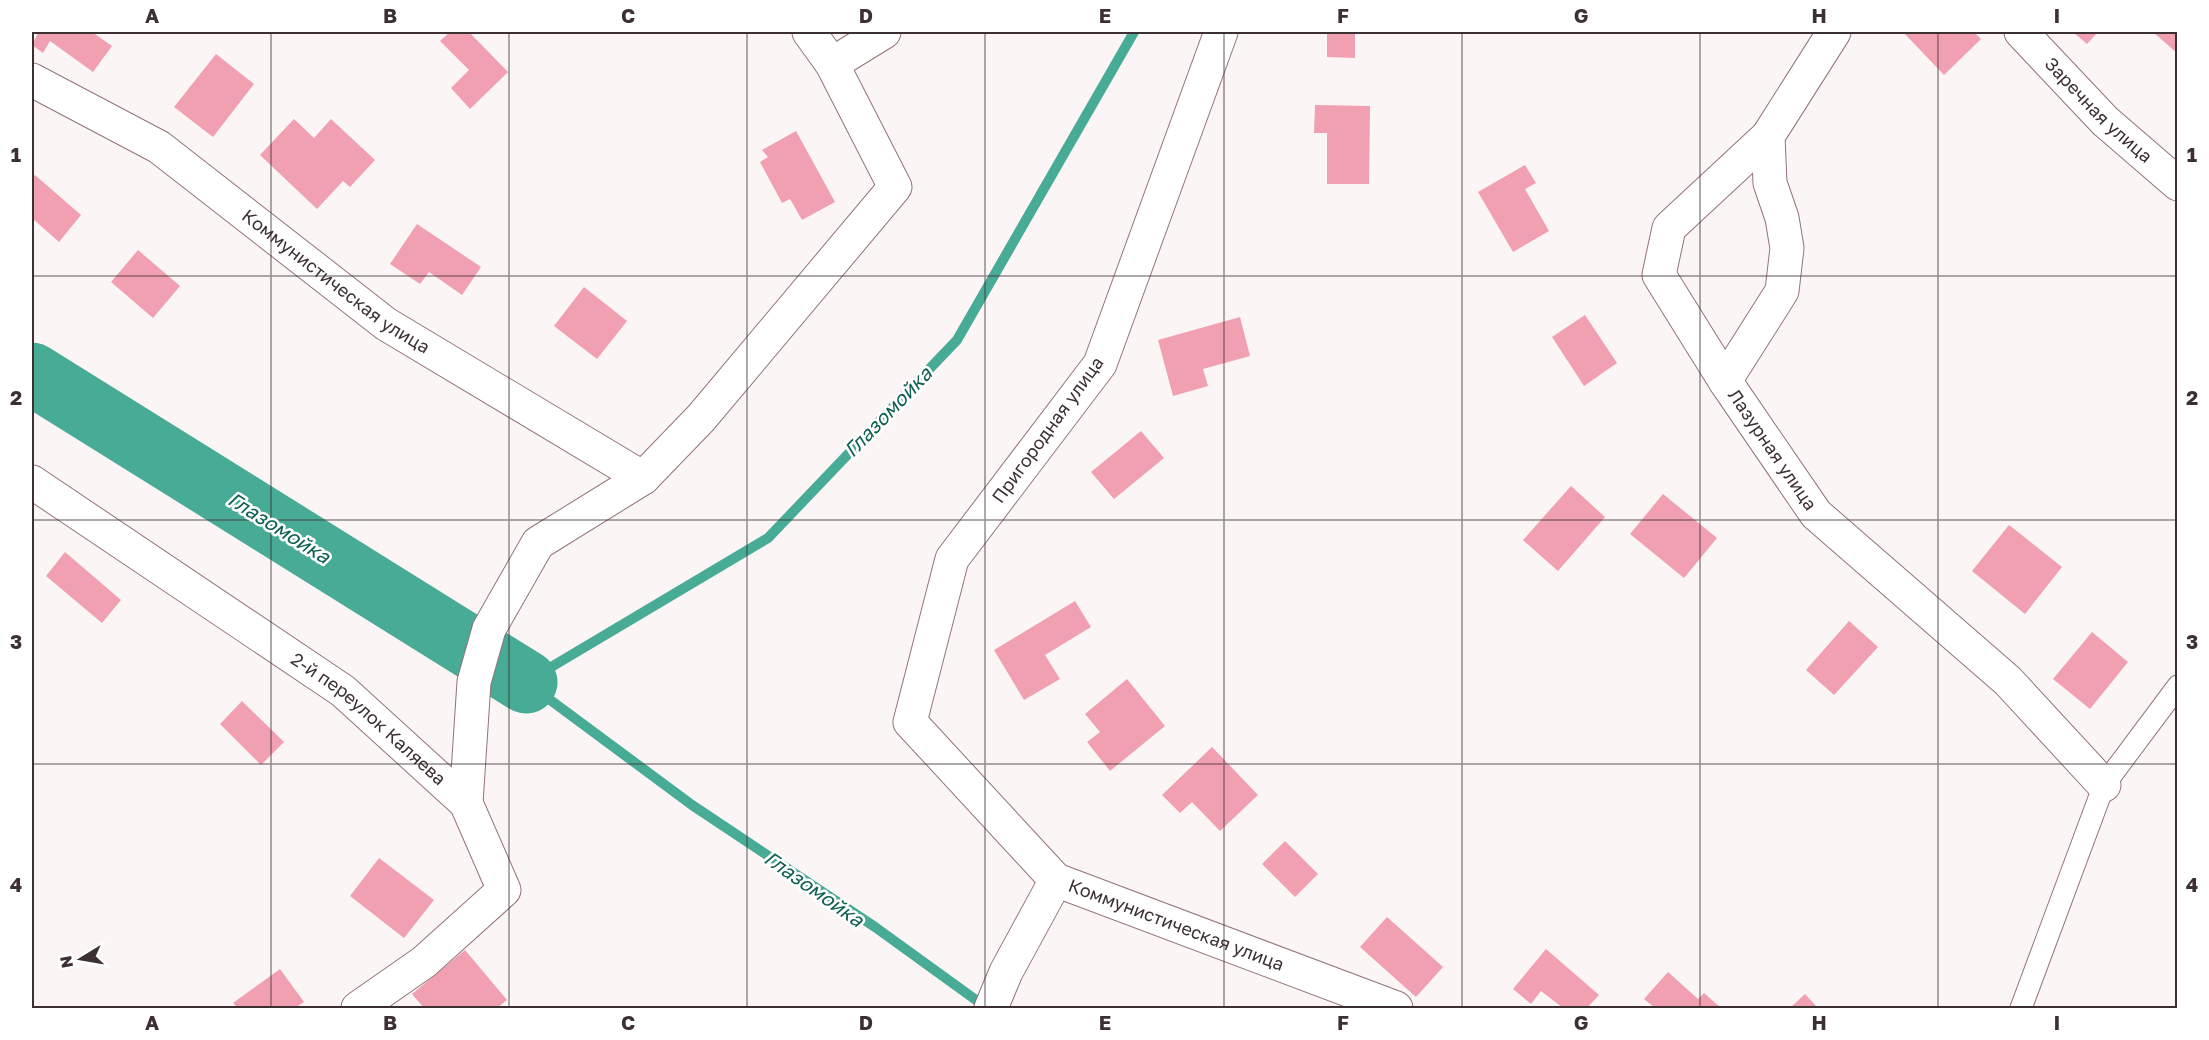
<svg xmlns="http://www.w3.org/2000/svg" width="2209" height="1040" font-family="'Golos Text',sans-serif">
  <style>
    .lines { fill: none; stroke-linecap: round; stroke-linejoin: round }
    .stream { stroke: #47ab96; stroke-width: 10 }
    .river { stroke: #47ab96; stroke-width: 63 }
    .building { fill: #f1a0b2 }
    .lane-casing { stroke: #93747a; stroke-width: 23 }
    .street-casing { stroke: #93747a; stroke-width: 35 }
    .lane { stroke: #fff; stroke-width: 21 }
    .street { stroke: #fff; stroke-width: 33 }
    .grid { fill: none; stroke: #3d3032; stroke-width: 1.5; stroke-opacity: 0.55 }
    .labels { text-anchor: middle; stroke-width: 5; stroke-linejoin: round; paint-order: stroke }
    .street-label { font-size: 18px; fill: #3d3032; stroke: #fff }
    .water-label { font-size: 20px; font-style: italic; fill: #0e6051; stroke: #fff }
    .neatline { fill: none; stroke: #3d3032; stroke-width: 2 }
    .grid-label { font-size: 20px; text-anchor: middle; font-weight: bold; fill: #3d3032 }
  </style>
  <rect width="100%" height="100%" fill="#fcf5f6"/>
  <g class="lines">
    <polyline class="stream" points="987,1008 875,927 692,805 526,682 768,538 957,340 1134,32"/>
    <polyline class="river" points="32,374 526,682"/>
  </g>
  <g class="building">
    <polygon points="36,32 92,32 112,46 93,72 50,41 43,53 32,45 38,33"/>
    <polygon points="450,32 469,32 508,72 470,109 451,88 469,70 440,41"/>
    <polygon points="1327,32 1355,32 1355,58 1327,57"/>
    <polygon points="1903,32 1974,32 1981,39 1944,75"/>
    <polygon points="2073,32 2098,32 2087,44"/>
    <polygon points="2153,32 2178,32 2178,54"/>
    <polygon points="216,54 254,84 213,137 174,107"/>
    <polygon points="1315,105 1370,106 1369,184 1327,184 1327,133 1314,133"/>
    <polygon points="294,119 314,138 331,119 375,160 350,187 343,181 317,209 260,155"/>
    <polygon points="796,131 835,202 802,220 790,199 782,203 760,162 768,157 762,150"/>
    <polygon points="1525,165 1536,183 1525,189 1549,231 1513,252 1478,192"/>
    <polygon points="35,175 81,215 59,242 32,218 32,179"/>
    <polygon points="417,224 481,267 462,295 429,272 420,284 390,264"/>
    <polygon points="138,250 180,286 153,318 111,282"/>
    <polygon points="584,287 627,321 597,359 554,326"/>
    <polygon points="1585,315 1617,363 1584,386 1552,337"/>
    <polygon points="1240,317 1250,356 1203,369 1208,386 1173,396 1158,340"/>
    <polygon points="1141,431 1164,458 1114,499 1091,472"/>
    <polygon points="1571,486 1605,517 1558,571 1523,540"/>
    <polygon points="1663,494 1717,538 1684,578 1630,534"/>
    <polygon points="2009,525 2062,567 2025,614 1972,571"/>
    <polygon points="65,552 121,600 102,623 46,576"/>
    <polygon points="1075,601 1091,627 1045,655 1060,679 1024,700 994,650"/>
    <polygon points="1849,621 1878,647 1834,695 1806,670"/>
    <polygon points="2092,632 2128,662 2090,709 2053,679"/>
    <polygon points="1127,679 1165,726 1110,771 1087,742 1100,732 1085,714"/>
    <polygon points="242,701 284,742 261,765 220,724"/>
    <polygon points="1212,747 1258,795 1220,831 1192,802 1180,813 1162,795"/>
    <polygon points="1285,841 1318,874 1295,897 1262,864"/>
    <polygon points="379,858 434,900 404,938 350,896"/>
    <polygon points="1387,917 1443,967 1416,997 1360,947"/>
    <polygon points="1546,949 1599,995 1587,1008 1563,1008 1541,991 1531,1004 1513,989"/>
    <polygon points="465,950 507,1000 497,1008 424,1008 412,994"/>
    <polygon points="280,969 304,1002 295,1008 238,1008 233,1003"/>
    <polygon points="1668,972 1698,999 1704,993 1721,1008 1655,1008 1644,999"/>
    <polygon points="1805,994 1818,1008 1790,1008"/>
  </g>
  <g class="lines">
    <g class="lane-casing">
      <polyline id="lane" points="2021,1008 2104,785 2178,686"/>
    </g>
    <g class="street-casing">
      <g id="street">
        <path id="s1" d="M1221 32 1100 364 952 559 910 722 1056 880 1396 1008"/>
        <path id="s2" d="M1834 32 1768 136 1770 183 1782 218 1787 248 1782 291 1725 381 1816 514 2008 681 2104 785"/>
        <path id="s3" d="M2021 32 2105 121 2178 184"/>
        <polyline points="832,64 884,32"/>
        <path id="s4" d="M32 80 159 147 386 324 643 478"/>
        <polyline points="1725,381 1659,275 1669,228 1768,136"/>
        <path id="s5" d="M32 482 343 691 466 803 504 890 424 962 358 1008"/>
        <polyline points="466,803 474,682 489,629 538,543 643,478 701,418 895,187 832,64 809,32"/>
        <polyline points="991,1008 1006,972 1056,880"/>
      </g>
    </g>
    <use href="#lane" class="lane"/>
    <use href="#street" class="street"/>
  </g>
  <path class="grid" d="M271 32V1008M509 32V1008M747 32V1008M985 32V1008M1224 32V1008M1462 32V1008M1700 32V1008M1938 32V1008M32 276H2178M32 520H2178M32 764H2178"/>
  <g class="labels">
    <g class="street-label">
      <text dy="6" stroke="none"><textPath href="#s3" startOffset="110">Заречная улица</textPath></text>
      <text dy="6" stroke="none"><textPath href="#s4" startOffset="366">Коммунистическая улица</textPath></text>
      <text transform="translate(1048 430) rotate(-54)" y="6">Пригородная улица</text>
      <text dy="6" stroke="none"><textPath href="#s2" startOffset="471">Лазурная улица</textPath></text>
      <text dy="6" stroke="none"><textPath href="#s5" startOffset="412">2-й переулок Каляева</textPath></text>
      <text dy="6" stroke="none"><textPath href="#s1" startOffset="1110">Коммунистическая улица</textPath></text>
    </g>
    <g class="water-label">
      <text transform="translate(888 412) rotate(-46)" y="7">Глазомойка</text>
      <text transform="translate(279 528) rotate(32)" y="7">Глазомойка</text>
      <text transform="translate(814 889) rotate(35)" y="7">Глазомойка</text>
    </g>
  </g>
  <rect width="2209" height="1040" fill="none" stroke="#ffffff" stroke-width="66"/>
  <g transform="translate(81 959) rotate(259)" stroke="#ffffff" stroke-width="4.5" paint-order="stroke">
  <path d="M0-4.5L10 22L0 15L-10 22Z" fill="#3d3032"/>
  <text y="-9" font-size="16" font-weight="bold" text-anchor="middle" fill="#3d3032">N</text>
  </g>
  <rect x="33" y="33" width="2143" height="974" class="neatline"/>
  <g class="grid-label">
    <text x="152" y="23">A</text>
    <text x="390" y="23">B</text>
    <text x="628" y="23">C</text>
    <text x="866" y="23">D</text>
    <text x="1105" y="23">E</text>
    <text x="1343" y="23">F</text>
    <text x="1581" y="23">G</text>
    <text x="1819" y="23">H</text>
    <text x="2057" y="23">I</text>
    <text x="16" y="162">1</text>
    <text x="2192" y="162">1</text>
    <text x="16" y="405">2</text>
    <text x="2192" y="405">2</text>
    <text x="16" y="649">3</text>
    <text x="2192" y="649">3</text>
    <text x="16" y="892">4</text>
    <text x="2192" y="892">4</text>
    <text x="152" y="1030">A</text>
    <text x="390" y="1030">B</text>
    <text x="628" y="1030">C</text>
    <text x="866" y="1030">D</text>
    <text x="1105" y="1030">E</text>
    <text x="1343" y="1030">F</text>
    <text x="1581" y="1030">G</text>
    <text x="1819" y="1030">H</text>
    <text x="2057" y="1030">I</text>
  </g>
</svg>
